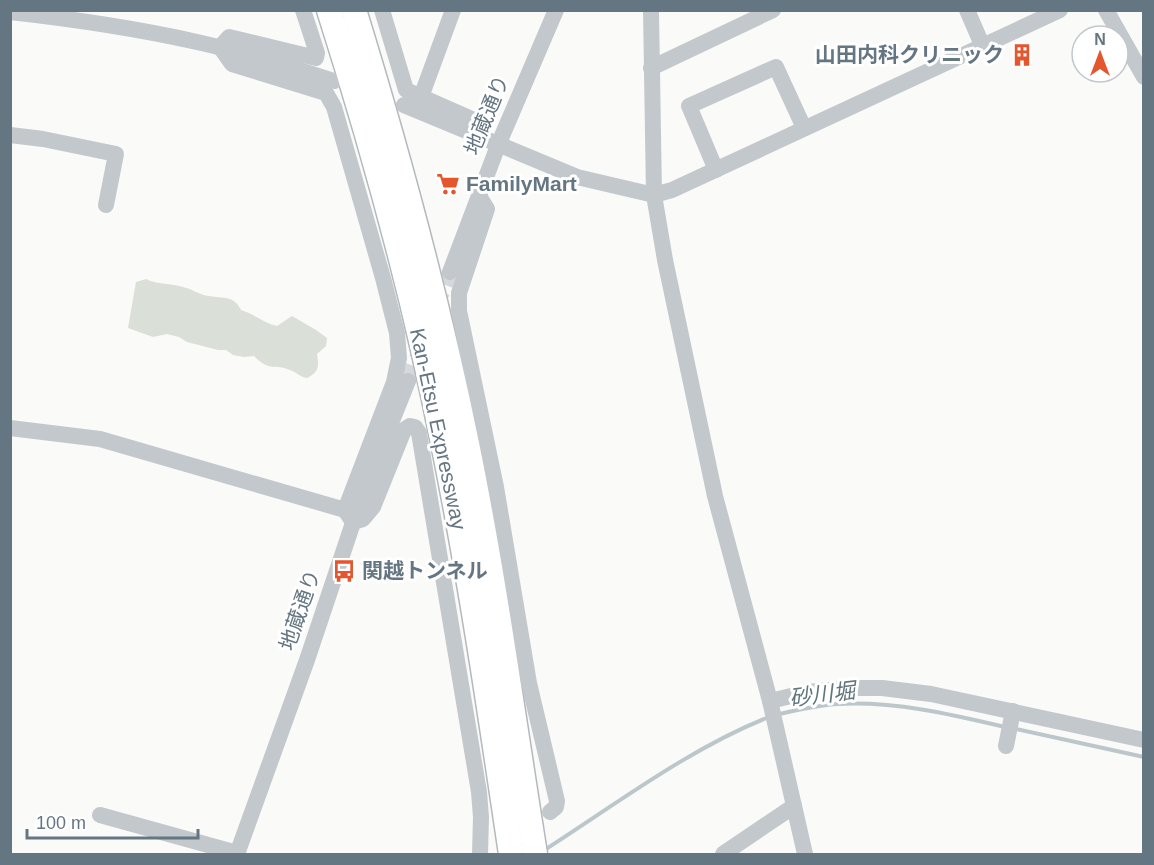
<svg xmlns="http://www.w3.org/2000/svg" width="1154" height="865" font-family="Arial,'Noto Sans JP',sans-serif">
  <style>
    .green { fill: #dadfd7 }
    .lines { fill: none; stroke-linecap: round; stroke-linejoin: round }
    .stream { stroke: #bbc7cb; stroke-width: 4 }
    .minor-tunnel { stroke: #d5d9db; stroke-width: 16; stroke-dasharray: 16 8; stroke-linecap: butt }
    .highway-casing { stroke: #b4b9bd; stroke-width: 27 }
    .minor { stroke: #c3c8cc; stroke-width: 16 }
    .highway { stroke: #fff; stroke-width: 24 }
    .labels { text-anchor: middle; stroke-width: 6; stroke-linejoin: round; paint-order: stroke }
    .poi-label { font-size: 21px; font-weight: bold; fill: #657683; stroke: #fff; text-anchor: start }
    .street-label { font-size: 21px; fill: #657683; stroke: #fff }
    .water-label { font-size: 22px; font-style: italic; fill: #60757c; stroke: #fff }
  </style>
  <rect width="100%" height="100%" fill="#fafaf8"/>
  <path class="green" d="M146 279C158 285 170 283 183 287 192 289 200 295 209 296 224 299 234 295 241 310 254 314 264 323 277 326L292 316 316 330 327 338 326 346 317 354C319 367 319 372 307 378 299 377 297 372 290 370 274 363 271 373 254 356L244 357 233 355 226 350H218L187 342 179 337 167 334 153 337 128 328 136 282Z"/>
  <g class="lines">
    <g class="stream">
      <path d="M779 714C798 710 818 705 838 704 894 701 950 714 1005 727"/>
      <polyline points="1016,729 1144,757"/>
      <path d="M543 851C615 805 690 748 769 717"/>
    </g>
    <g class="minor-tunnel">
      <polyline points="436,307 450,272"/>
      <polyline points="408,381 422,346"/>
    </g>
    <g class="highway-casing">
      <g id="highway">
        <path d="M329 10C375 154 415 300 444 448 471 582 491 719 511 854"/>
        <path d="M354 10C398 153 437 297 467 444 495 580 513 717 535 854"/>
      </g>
    </g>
    <g class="minor">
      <polyline points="303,10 317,53 316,58 229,37 220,47 232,64 326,93 334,107 383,278 397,333 399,358 394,382 345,510"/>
      <polyline points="382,10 406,90 474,120 476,134"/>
      <polyline points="651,10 654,195 665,260 715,496 770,701 805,854"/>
      <polyline points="967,10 983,47"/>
      <polyline points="1106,10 1144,77"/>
      <path d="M10 12C73 19 135 28 197 42 243 52 288 66 334 81"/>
      <polyline points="651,68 773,10"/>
      <polyline points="421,97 453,10"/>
      <polyline points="404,105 577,177 654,195 672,190 1060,10"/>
      <polyline points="10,135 43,139 116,154 106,205"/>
      <polyline points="716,170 689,106 776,67 804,128"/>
      <polyline points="479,196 487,209 459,293 459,311 496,487 529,683 557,801 556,807 550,812"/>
      <polyline points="450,272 499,143 556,10"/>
      <polyline points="10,428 100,439 345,510 351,519"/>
      <polyline points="353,522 363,519 373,507 404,430 410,426 415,427 419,433 479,792 481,817 480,854"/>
      <polyline points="770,701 808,692 851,688 882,688 931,694 1144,740"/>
      <polyline points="1006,746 1013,711"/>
      <polyline points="100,815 237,853"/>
      <polyline points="237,854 307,660 363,493 408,381"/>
      <polyline points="723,854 794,806"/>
    </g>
    <use href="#highway" class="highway"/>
  </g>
  <defs>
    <g id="building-bare" transform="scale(1.8)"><path d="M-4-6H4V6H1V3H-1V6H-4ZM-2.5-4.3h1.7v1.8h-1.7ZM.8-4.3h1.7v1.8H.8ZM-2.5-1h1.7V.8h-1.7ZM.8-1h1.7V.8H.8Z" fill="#e4572e" stroke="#fff" stroke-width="2.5" paint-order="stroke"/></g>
    <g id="supermarket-bare" transform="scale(1.8)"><path d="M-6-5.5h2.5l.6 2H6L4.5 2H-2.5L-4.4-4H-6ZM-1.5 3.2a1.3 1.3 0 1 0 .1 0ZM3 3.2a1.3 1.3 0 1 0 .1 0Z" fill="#e4572e" stroke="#fff" stroke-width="2.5" paint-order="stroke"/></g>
    <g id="bus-bare" transform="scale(1.8)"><path d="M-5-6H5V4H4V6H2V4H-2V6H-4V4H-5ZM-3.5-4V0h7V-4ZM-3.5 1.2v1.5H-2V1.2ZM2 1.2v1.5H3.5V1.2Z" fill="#e4572e" stroke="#fff" stroke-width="2.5" paint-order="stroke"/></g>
  </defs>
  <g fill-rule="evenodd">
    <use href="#building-bare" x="1022" y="55"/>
    <use href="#supermarket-bare" x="448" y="184"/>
    <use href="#bus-bare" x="344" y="571"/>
  </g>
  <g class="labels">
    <g class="poi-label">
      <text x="1004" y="62" text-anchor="end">山田内科クリニック</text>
      <text x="466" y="191">FamilyMart</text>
      <text x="362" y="578">関越トンネル</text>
    </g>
    <g class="street-label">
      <text transform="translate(487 115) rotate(-68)" y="7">地蔵通り</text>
      <text transform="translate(438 429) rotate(78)" y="7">Kan-Etsu Expressway</text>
      <text transform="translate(300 610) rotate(-71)" y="7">地蔵通り</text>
    </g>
    <g class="water-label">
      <text transform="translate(822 694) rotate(-7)" y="8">砂川堀</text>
    </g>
  </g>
  <rect width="1154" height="865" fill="none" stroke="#657683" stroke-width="24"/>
  <g transform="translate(1100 54)"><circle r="28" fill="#ffffff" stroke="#c1c8cd" stroke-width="1.5"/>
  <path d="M0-4.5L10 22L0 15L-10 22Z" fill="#e4572e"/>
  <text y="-9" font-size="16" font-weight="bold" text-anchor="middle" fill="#657683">N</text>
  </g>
  <path d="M27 829v9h171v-9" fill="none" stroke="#657683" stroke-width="3"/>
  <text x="36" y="829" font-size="18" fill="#657683" stroke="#ffffff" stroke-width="4.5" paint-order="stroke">100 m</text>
</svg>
